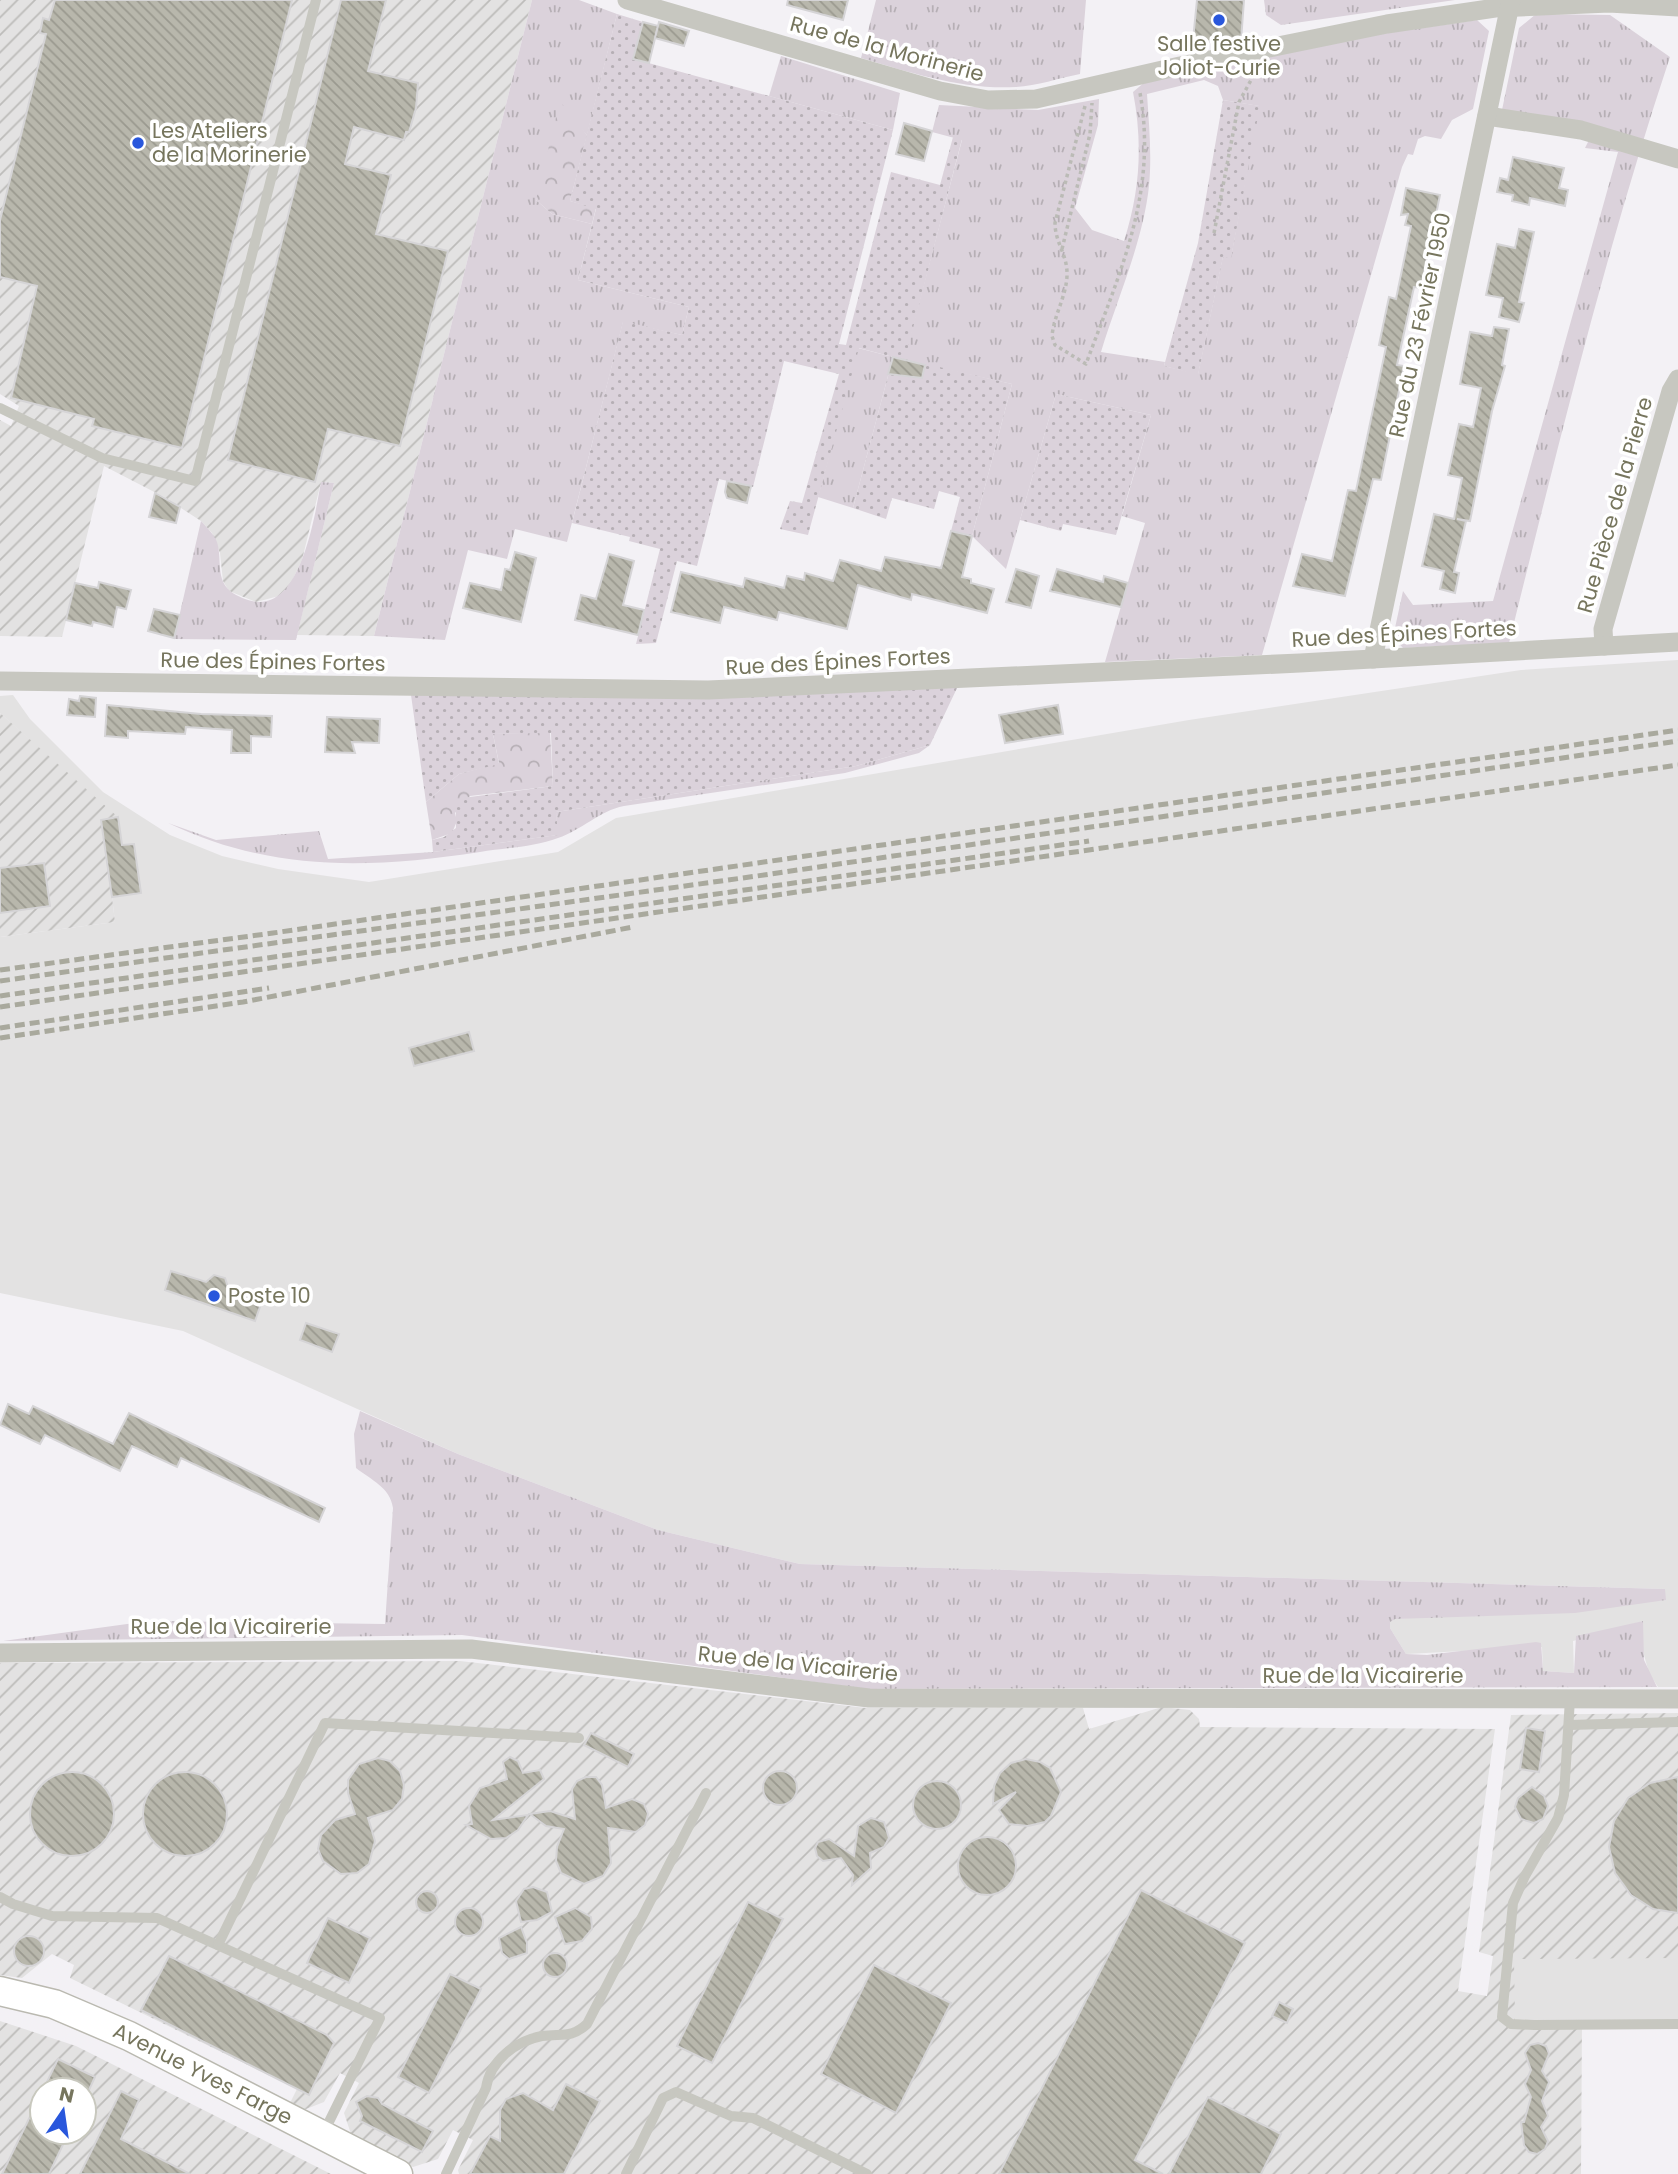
<svg xmlns="http://www.w3.org/2000/svg" width="1678" height="2174" font-family="Poppins,sans-serif">
  <style>
    .built { fill: #e3e2e2 }
    .industrial { fill: url(#industrial-furrows); fill-rule: evenodd }
    .grass { fill: url(#grass-tufts); fill-rule: evenodd }
    .forest { fill: url(#forest-crowns) }
    .park { fill: url(#park-dots) }
    .building { fill: url(#building-back-hatch); stroke: #d5d4d6; stroke-width: 2 }
    .lines { fill: none; stroke-linecap: round; stroke-linejoin: round }
    .secondary-casing { stroke: #bab9b0; stroke-width: 31 }
    .path { stroke: #bbbbb6; stroke-width: 3.5; stroke-dasharray: 3.5 3.5; stroke-linecap: butt }
    .lane { stroke: #c7c7c0; stroke-width: 10 }
    .street { stroke: #c7c7c0; stroke-width: 19 }
    .secondary { stroke: #fff; stroke-width: 28 }
    .rail { stroke: #a9a99d; stroke-width: 5; stroke-dasharray: 10 5; stroke-linecap: butt }
    .poi-dot { fill: #2957dc; stroke: #fff; stroke-width: 2.5 }
    .labels { text-anchor: middle; stroke-width: 7; stroke-linejoin: round; paint-order: stroke }
    .poi-label { font-size: 21px; fill: #76755d; stroke: #fff; text-anchor: start }
    .street-label { font-size: 21px; fill: #76755d; stroke: #fff }
  </style>
  <defs>
    <pattern id="industrial-furrows" width="10" height="10" patternUnits="userSpaceOnUse" patternTransform="scale(1.75)"><rect width="10" height="10" fill="#e3e2e2"/><path d="M-1 1l2-2M0 10L10 0M9 11l2-2" fill="none" stroke="#bdbcba"/></pattern>
    <pattern id="grass-tufts" width="24" height="20" patternUnits="userSpaceOnUse" patternTransform="scale(1.75)"><rect width="24" height="20" fill="#dbd2db"/><path d="M3 7l-1-3M5 7V3M7 7l1-3M15 17l-1-3M17 17v-4M19 17l1-3" fill="none" stroke="#b6afb5"/></pattern>
    <pattern id="forest-crowns" width="20" height="18" patternUnits="userSpaceOnUse" patternTransform="scale(1.75)"><rect width="20" height="18" fill="#dbd2db"/><path d="M2 6a3 3 0 1 1 6 0M12 15a3 3 0 1 1 6 0" fill="none" stroke="#b6afb5"/></pattern>
    <pattern id="park-dots" width="8" height="8" patternUnits="userSpaceOnUse" patternTransform="scale(1.75)"><rect width="8" height="8" fill="#dbd2db"/><path d="M2 2h.1M6 6h.1" fill="none" stroke="#b6afb5" stroke-width="1.8" stroke-linecap="round"/></pattern>
    <pattern id="building-back-hatch" width="6" height="6" patternUnits="userSpaceOnUse" patternTransform="scale(1.75)"><rect width="6" height="6" fill="#b8b7ac"/><path d="M-1 5l2 2M0 0l6 6M5-1l2 2" fill="none" stroke="#9a998f"/></pattern>
  </defs>
  <rect width="100%" height="100%" fill="#f3f1f5"/>
  <g class="built">
    <polygon points="1678,660 1678,1687 1658,1687 1649,1673 1641,1644 1643,1621 1573,1641 1574,1673 1543,1671 1542,1647 1406,1654 1390,1628 1390,1621 1394,1619 1665,1600 1665,1589 800,1564 658,1530 458,1454 183,1331 0,1293 0,937 115,922 112,897 140,893 134,844 122,845 115,817 0,713 0,696 13,695 30,719 103,792 170,835 222,856 278,869 369,882 558,852 616,818 1189,720 1521,670"/>
    <rect x="1514" y="1958" width="164" height="62"/>
  </g>
  <g class="industrial">
    <polygon points="0,0 532,0 374,636 297,635 334,483 321,482 302,560 291,583 279,596 256,602 229,591 223,581 220,553 212,533 201,521 164,497 104,466 62,637 0,636 0,420 11,426 19,406 0,394"/>
    <polygon points="0,713 118,817 122,845 134,844 141,893 112,897 115,922 0,937"/>
    <polygon points="460,1661 866,1708 1083,1708 1089,1729 1162,1707 1190,1710 1199,1719 1200,1727 1495,1729 1458,1991 1487,1996 1493,1956 1479,1952 1511,1715 1678,1713 1678,1958 1514,1959 1515,2020 1582,2020 1581,2174 459,2174 458,2170 473,2140 453,2130 438,2159 413,2167 352,2137 344,2113 359,2083 340,2073 324,2102 301,2111 289,2105 297,2089 70,1978 74,1965 52,1954 22,1978 0,1975 0,1663"/>
    <path d="M0 2021 76 2046 331 2174H0ZM42 2090H84V2132H42Z"/>
  </g>
  <g class="grass">
    <polygon points="532,0 579,0 617,14 587,135 573,120 536,200 552,214 592,224 578,280 689,307 682,335 623,322 567,542 515,529 507,559 468,550 445,640 374,636"/>
    <path d="M876 0H1086L1080 74C1059 78 1037 86 1016 87 963 90 912 73 861 58Z"/>
    <polygon points="1264,0 1455,0 1281,25 1266,15"/>
    <path d="M1536 14 1610 15 1670 57C1606 249 1558 446 1509 643L1403 648 1393 637 1403 591 1413 605 1493 601 1618 152 1585 148 1596 126 1502 110 1519 28Z"/>
    <path d="M1477 20 1489 31 1473 109 1452 120 1441 139 1425 136 1418 139 1413 155 1408 154 1402 167 1262 655 1105 662 1145 523 1122 516 1151 415 1056 394 1006 569 972 536 1012 384 904 360 962 140 932 132 939 105 1038 110 1099 99 1098 125 1075 208 1092 230 1124 241C1140 191 1143 144 1133 92L1146 81 1331 41ZM1204 80 1218 86 1223 100 1259 106 1231 257 1223 256 1198 374 1164 366 1165 362 1101 352C1117 299 1143 242 1149 186 1152 155 1149 125 1147 94Z"/>
    <polygon points="781,56 900,93 893,130 769,96"/>
    <polygon points="858,348 893,357 853,508 818,497"/>
    <path d="M321 482 334 483 296 640 174 639 201 521C207 528 214 534 217 542 222 558 216 576 228 589 234 595 244 599 252 601 301 613 315 514 321 482Z"/>
    <path d="M930 745 919 753 845 773 624 806C599 811 582 830 558 838 534 847 505 848 480 852 368 869 271 872 168 823L216 840 319 831 328 859 433 852 557 835 556 812 856 766Z"/>
    <path d="M360 1411 458 1454 658 1530 800 1564 1665 1589 1666 1600 1575 1613 1395 1619 1390 1622V1628L1406 1654 1427 1655 1536 1642 1541 1643 1543 1671 1574 1673 1576 1636 1643 1621 1644 1660 1657 1687 866 1689 462 1635 3 1641 149 1621 385 1624 393 1508C390 1487 371 1480 356 1468L354 1434Z"/>
  </g>
  <g class="forest">
    <polygon points="560,101 587,135 570,201 596,208 592,224 552,214 536,200"/>
    <polygon points="550,732 553,786 470,796 455,813 457,821 452,833 432,840 426,802 459,774 499,763 493,734"/>
  </g>
  <g class="park">
    <polygon points="617,14 643,22 634,59 893,130 839,344 846,345 891,172 940,185 953,137 962,139 905,359 1012,384 972,536 951,531 960,497 939,491 934,509 892,498 886,519 853,508 893,357 859,348 808,535 780,529 790,501 802,503 839,374 784,361 753,487 719,479 697,566 677,561 656,643 636,644 660,549 629,541 630,537 572,523 623,321 682,335 689,307 578,280 596,209 570,201"/>
    <polygon points="1223,100 1260,106 1231,258 1223,257 1198,375 1164,366 1198,243"/>
    <polygon points="1056,394 1151,415 1116,535 1063,524 1061,531 1020,520"/>
    <polygon points="958,686 930,745 856,766 556,812 558,835 433,852 432,840 444,837 456,828 456,805 462,798 553,786 551,733 493,734 499,764 459,774 426,802 411,695"/>
  </g>
  <g class="building">
    <polygon points="55,0 292,0 182,448 92,426 94,419 11,398 37,286 0,277 0,220 46,34 40,33 43,18 49,20"/>
    <polygon points="341,0 386,0 368,71 418,83 416,108 409,132 406,132 404,140 354,127 345,164 391,175 376,234 448,251 400,446 328,429 315,482 228,460"/>
    <polygon points="788,0 848,0 843,20 787,5"/>
    <polygon points="1197,0 1244,0 1241,41 1230,43 1193,40"/>
    <polygon points="643,22 658,26 649,63 633,59"/>
    <polygon points="659,22 689,31 684,46 655,38"/>
    <polygon points="904,123 932,131 924,161 896,154"/>
    <polygon points="1513,157 1564,168 1559,188 1568,190 1565,206 1530,198 1529,205 1512,201 1513,195 1497,192 1500,178 1508,180"/>
    <polygon points="1406,188 1440,195 1421,288 1414,287 1397,365 1404,366 1381,480 1373,479 1345,596 1293,586 1302,554 1332,561 1348,490 1356,491 1386,347 1379,345 1389,297 1396,299 1411,226 1405,225 1408,214 1401,215"/>
    <polygon points="1519,229 1534,232 1519,302 1524,303 1519,322 1499,317 1503,298 1486,295 1497,244 1515,248"/>
    <polygon points="1494,327 1509,329 1502,365 1505,366 1492,411 1470,521 1457,519 1466,521 1454,572 1459,573 1455,593 1440,589 1444,571 1422,566 1434,514 1454,519 1462,478 1448,475 1459,424 1473,427 1481,388 1460,384 1470,332 1492,336"/>
    <polygon points="893,357 925,365 922,378 888,374"/>
    <polygon points="727,481 751,486 747,503 727,498 725,492"/>
    <polygon points="155,493 180,507 176,523 149,517"/>
    <polygon points="951,531 972,536 962,577 971,579 971,583 994,589 987,613 912,594 911,600 858,585 847,629 779,612 777,620 724,607 720,623 671,612 681,572 743,587 745,578 784,588 787,576 804,580 805,573 833,581 840,560 881,571 885,557 941,568"/>
    <polygon points="515,552 536,558 521,622 463,608 470,583 501,590 505,569 510,570"/>
    <polygon points="609,554 634,561 623,605 644,610 638,635 575,620 581,595 596,599"/>
    <polygon points="1016,569 1039,576 1031,608 1006,602"/>
    <polygon points="1057,569 1103,582 1104,576 1128,583 1121,607 1050,591"/>
    <polygon points="99,582 131,590 126,609 117,607 113,627 93,622 92,626 66,620 75,583 98,588"/>
    <polygon points="154,609 180,615 174,638 148,631"/>
    <polygon points="80,696 96,698 95,717 67,715 69,699 79,701"/>
    <polygon points="107,705 201,714 272,716 271,737 251,736 251,753 231,753 232,730 186,727 185,734 128,731 128,738 105,736"/>
    <polygon points="1058,705 1063,734 1005,743 999,715"/>
    <polygon points="327,717 380,719 379,743 352,742 355,753 325,752"/>
    <polygon points="118,817 122,845 134,844 141,893 112,897 101,820"/>
    <polygon points="44,863 50,906 0,913 0,868"/>
    <polygon points="469,1032 474,1051 414,1066 409,1048"/>
    <polygon points="171,1271 206,1282 214,1275 225,1278 229,1290 262,1301 255,1321 165,1290"/>
    <polygon points="306,1323 339,1334 332,1352 300,1340"/>
    <polygon points="8,1404 29,1414 33,1406 113,1444 129,1413 325,1508 319,1522 181,1458 177,1467 132,1446 120,1471 45,1435 40,1444 0,1425"/>
    <polygon points="1526,1728 1545,1731 1539,1772 1520,1769"/>
    <polygon points="591,1733 634,1754 628,1767 584,1745"/>
    <polygon points="510,1757 518,1761 523,1773 540,1770 544,1779 493,1820 528,1815 518,1830 506,1838 491,1839 466,1825 472,1824 469,1806 480,1788 507,1779 503,1762"/>
    <polygon points="378,1758 390,1761 400,1771 404,1785 402,1799 393,1810 368,1818 375,1841 369,1864 357,1873 341,1874 323,1861 318,1849 321,1835 335,1820 355,1814 348,1793 348,1780 359,1764"/>
    <polygon points="1026,1759 1040,1762 1050,1768 1061,1792 1051,1816 1045,1822 1028,1826 1009,1824 999,1810 1016,1792 993,1804 994,1786 1000,1773 1011,1763"/>
    <circle cx="780" cy="1788" r="17"/>
    <circle cx="72" cy="1814" r="42"/>
    <circle cx="185" cy="1814" r="42"/>
    <polygon points="586,1777 596,1777 602,1785 606,1808 632,1799 644,1804 648,1814 645,1825 636,1832 608,1828 611,1863 603,1876 584,1884 561,1873 556,1861 557,1847 564,1829 546,1826 530,1814 550,1811 575,1819 572,1789 577,1781"/>
    <polygon points="1678,1777 1678,1913 1653,1909 1631,1895 1615,1873 1609,1847 1614,1821 1628,1798 1650,1783"/>
    <circle cx="937" cy="1805" r="24"/>
    <polygon points="1532,1787 1544,1796 1548,1806 1543,1819 1534,1823 1521,1819 1515,1807 1518,1798"/>
    <polygon points="871,1818 884,1822 889,1838 884,1847 870,1853 871,1868 852,1885 853,1875 841,1858 823,1861 817,1856 815,1848 818,1842 829,1839 854,1856 858,1826"/>
    <circle cx="987" cy="1866" r="29"/>
    <polygon points="533,1887 547,1892 552,1912 537,1920 521,1922 516,1901 524,1889"/>
    <polygon points="1141,1890 1245,1943 1135,2160 1163,2174 999,2174"/>
    <circle cx="427" cy="1902" r="11"/>
    <polygon points="748,1902 783,1919 712,2063 677,2046"/>
    <polygon points="575,1908 591,1917 592,1929 582,1941 565,1944 555,1917"/>
    <circle cx="469" cy="1922" r="14"/>
    <polygon points="328,1918 370,1938 349,1983 307,1963"/>
    <polygon points="521,1927 527,1943 527,1953 509,1959 502,1953 499,1938"/>
    <circle cx="29" cy="1951" r="15"/>
    <circle cx="555" cy="1965" r="12"/>
    <polygon points="169,1956 327,2035 334,2043 309,2095 141,2010"/>
    <polygon points="874,1965 951,2003 896,2113 821,2074"/>
    <polygon points="450,1974 481,1989 429,2093 398,2077"/>
    <polygon points="1279,2002 1293,2009 1287,2023 1272,2016"/>
    <polygon points="1538,2043 1546,2046 1549,2054 1542,2071 1549,2082 1542,2101 1548,2116 1541,2127 1548,2141 1545,2149 1537,2154 1529,2152 1524,2145 1521,2122 1524,2122 1531,2097 1525,2084 1531,2070 1525,2053 1530,2045"/>
    <polygon points="58,2059 95,2077 89,2090 43,2090"/>
    <polygon points="566,2084 600,2101 564,2174 470,2174 490,2136 500,2141 500,2110 506,2099 523,2093 553,2110"/>
    <polygon points="121,2091 139,2100 121,2139 190,2174 80,2174"/>
    <polygon points="42,2092 42,2132 69,2132 49,2174 2,2174"/>
    <polygon points="367,2096 378,2098 382,2104 433,2131 422,2152 360,2121 362,2116 356,2102"/>
    <polygon points="1208,2097 1281,2134 1261,2174 1169,2174"/>
  </g>
  <g class="lines">
    <g class="secondary-casing">
      <g id="secondary">
        <path id="s1" d="M0 1991 54 2004 129 2036 398 2174"/>
      </g>
    </g>
    <g class="path">
      <path d="M1085 106 1055 223C1055 243 1068 255 1067 276 1066 297 1054 315 1052 336L1055 345 1086 364C1119 274 1158 193 1140 93"/>
      <polyline points="1214,233 1239,102 1256,71"/>
      <polyline points="1062,249 1090,134 1092,103"/>
    </g>
    <g class="lane">
      <polyline points="0,408 102,458 195,481 316,0"/>
      <polyline points="1570,1699 1564,1795 1558,1818 1525,1876 1513,1903 1502,2017 1511,2024 1534,2025 1678,2024"/>
      <polyline points="1569,1725 1678,1722"/>
      <polyline points="0,1897 13,1904 52,1916 157,1918 380,2018 324,2132"/>
      <polyline points="218,1945 325,1723 579,1738"/>
      <path d="M446 2174 486 2088C490 2061 515 2041 542 2036 561 2033 571 2039 587 2024L706 1793"/>
      <polyline points="626,2174 663,2098 676,2092 731,2116 753,2118 867,2174"/>
    </g>
    <g class="street">
      <polyline points="627,0 940,91 988,100 1036,99 1180,66 1387,24 1495,8 1609,3 1678,7"/>
      <polyline points="1487,116 1581,130 1678,159"/>
      <polyline points="1604,646 1603,629 1671,391 1678,379"/>
      <polyline points="1373,659 1511,0"/>
      <polyline points="0,681 708,690 1300,663 1678,642"/>
      <polyline points="0,1653 471,1649 869,1698 1678,1699"/>
    </g>
    <use href="#secondary" class="secondary"/>
    <g class="rail">
      <polyline points="0,970 273,933 1678,730"/>
      <polyline points="0,981 757,876 1678,741"/>
      <polyline points="0,996 1089,841"/>
      <polyline points="0,1007 1678,765"/>
      <polyline points="0,1028 269,988"/>
      <polyline points="0,1038 243,1002 633,927"/>
    </g>
  </g>
  <g class="poi-dot">
    <circle cx="1219" cy="20" r="7"/>
    <circle cx="138" cy="143" r="7"/>
    <circle cx="214" cy="1296" r="7"/>
  </g>
  <g class="labels">
    <g class="poi-label">
      <text x="1219" y="51" text-anchor="middle">Salle festive<tspan x="1219" dy="24">Joliot-Curie</tspan></text>
      <text x="152" y="138">Les Ateliers<tspan x="152" dy="24">de la Morinerie</tspan></text>
      <text x="228" y="1303">Poste 10</text>
    </g>
    <g class="street-label">
      <text transform="translate(887 49) rotate(15)" y="7">Rue de la Morinerie</text>
      <text transform="translate(1420 325) rotate(-78)" y="7">Rue du 23 Février 1950</text>
      <text transform="translate(1615 505) rotate(-74)" y="7">Rue Pièce de la Pierre</text>
      <text transform="translate(1404 634) rotate(-3)" y="7">Rue des Épines Fortes</text>
      <text transform="translate(273 662) rotate(1)" y="7">Rue des Épines Fortes</text>
      <text transform="translate(838 662) rotate(-3)" y="7">Rue des Épines Fortes</text>
      <text x="231" y="1634">Rue de la Vicairerie</text>
      <text transform="translate(798 1664) rotate(6)" y="7">Rue de la Vicairerie</text>
      <text x="1363" y="1683">Rue de la Vicairerie</text>
      <text dy="7" stroke="none"><textPath href="#s1" startOffset="220">Avenue Yves Farge</textPath></text>
    </g>
  </g>
  <g transform="translate(63 2111) rotate(13)"><circle r="33" fill="#ffffff" stroke="#c8c8be" stroke-width="2"/>
  <path d="M0-5L12 26L0 18L-12 26Z" fill="#2957dc"/>
  <text y="-10" font-size="19" font-weight="bold" text-anchor="middle" fill="#76755d">N</text>
  </g>
</svg>
